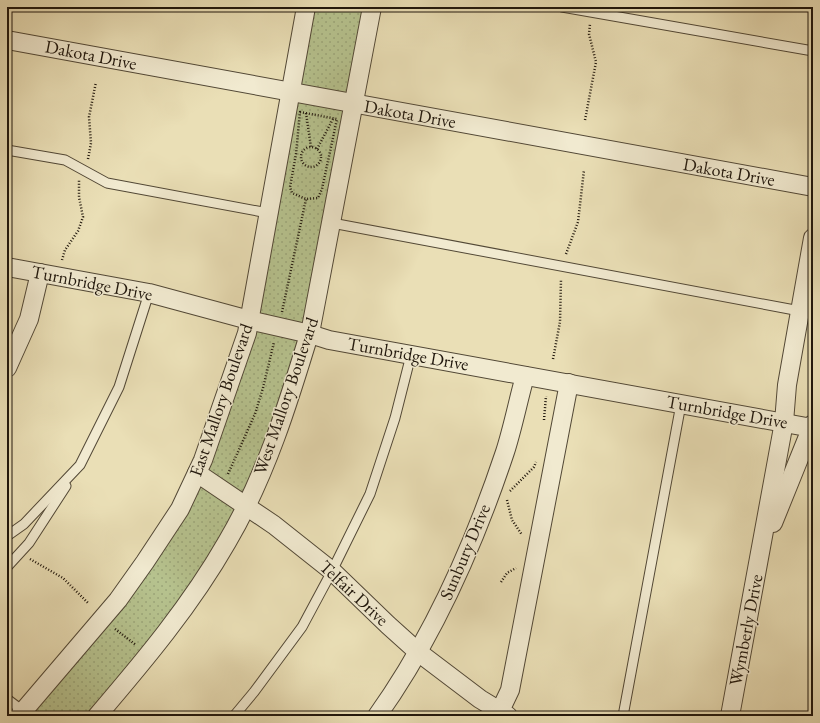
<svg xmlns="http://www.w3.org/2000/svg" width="820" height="723" font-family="'EB Garamond',serif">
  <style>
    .park { fill: url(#park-dots); stroke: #6a6c4d }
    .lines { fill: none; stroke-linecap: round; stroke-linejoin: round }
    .service-casing { stroke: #524836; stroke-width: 11 }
    .minor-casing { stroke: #524836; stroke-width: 20 }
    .path { stroke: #1f160c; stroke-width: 2.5; stroke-dasharray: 1 2; stroke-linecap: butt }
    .service { stroke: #f1ead0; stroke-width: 9 }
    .minor { stroke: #f1ead0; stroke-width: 18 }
    .labels { text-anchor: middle; stroke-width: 3; stroke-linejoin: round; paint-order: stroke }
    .street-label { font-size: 18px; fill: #1f160c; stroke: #f1ead0 }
  </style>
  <defs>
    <pattern id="park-dots" width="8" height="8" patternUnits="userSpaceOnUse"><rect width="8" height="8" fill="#b6c28e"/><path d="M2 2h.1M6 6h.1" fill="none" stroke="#9ca679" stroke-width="1.8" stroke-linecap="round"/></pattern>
  </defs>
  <rect width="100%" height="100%" fill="#eadfb6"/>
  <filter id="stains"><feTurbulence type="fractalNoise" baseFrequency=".005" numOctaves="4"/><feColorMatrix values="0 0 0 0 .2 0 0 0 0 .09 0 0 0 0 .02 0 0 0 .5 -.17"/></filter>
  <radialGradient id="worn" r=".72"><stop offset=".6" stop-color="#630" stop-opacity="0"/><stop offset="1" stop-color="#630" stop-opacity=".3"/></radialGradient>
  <polygon class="park" points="312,7 364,7 307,318 285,393 246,492 194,583 143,650 88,716 26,716 109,619 229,406"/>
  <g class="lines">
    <g class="service-casing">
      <g id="service">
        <polyline points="562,7 813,51"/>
        <polyline points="7,150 65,160 107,183 268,213"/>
        <polyline points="332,223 800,311"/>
        <polyline points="7,536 24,524 80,465 119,387 149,293"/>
        <polyline points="7,567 29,543 66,486"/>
        <polyline points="7,699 23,711"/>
        <polyline points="234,716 254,692 302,627 332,571 370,494 395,418 411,355"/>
        <polyline points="623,716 681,404"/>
      </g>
    </g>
    <g class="minor-casing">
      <g id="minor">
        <polyline points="7,40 813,187"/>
        <polyline points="7,267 149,293 249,320 310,334 329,340 812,428"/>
        <polyline points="7,368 29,319 40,273"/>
        <polyline points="197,473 274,525 332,571 388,625 418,652 480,699 508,716"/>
        <polyline points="773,523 813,424"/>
        <polyline points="500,711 510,690 569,383"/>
        <polyline points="19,716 118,600 145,562 180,509 203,460 247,333 306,7"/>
        <path d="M97 716C144 661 191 605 227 542 266 476 289 401 311 328L372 7"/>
        <path d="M377 716C434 636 474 545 505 452 513 427 518 401 525 376"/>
        <polyline points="730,716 784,422 787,385 813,238"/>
      </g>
    </g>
    <g class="path">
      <polygon points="300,112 337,119 322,189 318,198 306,199 292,193 290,187 296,154"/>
      <polyline points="306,113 311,147"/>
      <polyline points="585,120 596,62 589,34 590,24"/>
      <circle cx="311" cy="157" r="10"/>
      <polyline points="317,149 333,119"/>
      <polyline points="88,159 91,143 89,117 96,82"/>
      <polyline points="566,254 578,222 584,170"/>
      <polyline points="62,260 65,250 78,231 83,217 79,197 79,180"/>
      <polyline points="282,312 306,199"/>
      <polyline points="553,359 560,322 561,279"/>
      <polyline points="544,420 546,396"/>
      <polyline points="228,474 255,414 263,388 274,342"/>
      <polyline points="510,491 534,467 536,462"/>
      <polyline points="507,500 512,520 522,535"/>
      <polyline points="30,559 63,578 89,604"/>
      <polyline points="501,582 507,573 516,568"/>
      <polyline points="115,629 136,645"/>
    </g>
    <use href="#service" class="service"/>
    <use href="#minor" class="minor"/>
  </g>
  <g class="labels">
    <g class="street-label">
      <text transform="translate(91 55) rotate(11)" y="6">Dakota Drive</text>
      <text transform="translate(410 114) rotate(10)" y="6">Dakota Drive</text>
      <text transform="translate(729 172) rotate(10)" y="6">Dakota Drive</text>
      <text transform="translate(92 283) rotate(11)" y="6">Turnbridge Drive</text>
      <text transform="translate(408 354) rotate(10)" y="6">Turnbridge Drive</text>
      <text transform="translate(286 396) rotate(-71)" y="6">West Mallory Boulevard</text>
      <text transform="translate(221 400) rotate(-71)" y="6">East Mallory Boulevard</text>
      <text transform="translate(727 412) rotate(10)" y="6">Turnbridge Drive</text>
      <text transform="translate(465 552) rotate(-67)" y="6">Sunbury Drive</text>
      <text transform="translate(354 593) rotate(43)" y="6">Telfair Drive</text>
      <text transform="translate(746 630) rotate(-79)" y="6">Wymberly Drive</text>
    </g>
  </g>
  <rect width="820" height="723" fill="none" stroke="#eadfb6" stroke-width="24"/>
  <rect x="8" y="8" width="804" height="707" fill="none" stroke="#1f160c" stroke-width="2"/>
  <rect x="12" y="12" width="796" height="699" fill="none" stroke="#1f160c"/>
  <rect width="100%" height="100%" filter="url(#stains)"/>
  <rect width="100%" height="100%" fill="url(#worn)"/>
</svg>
